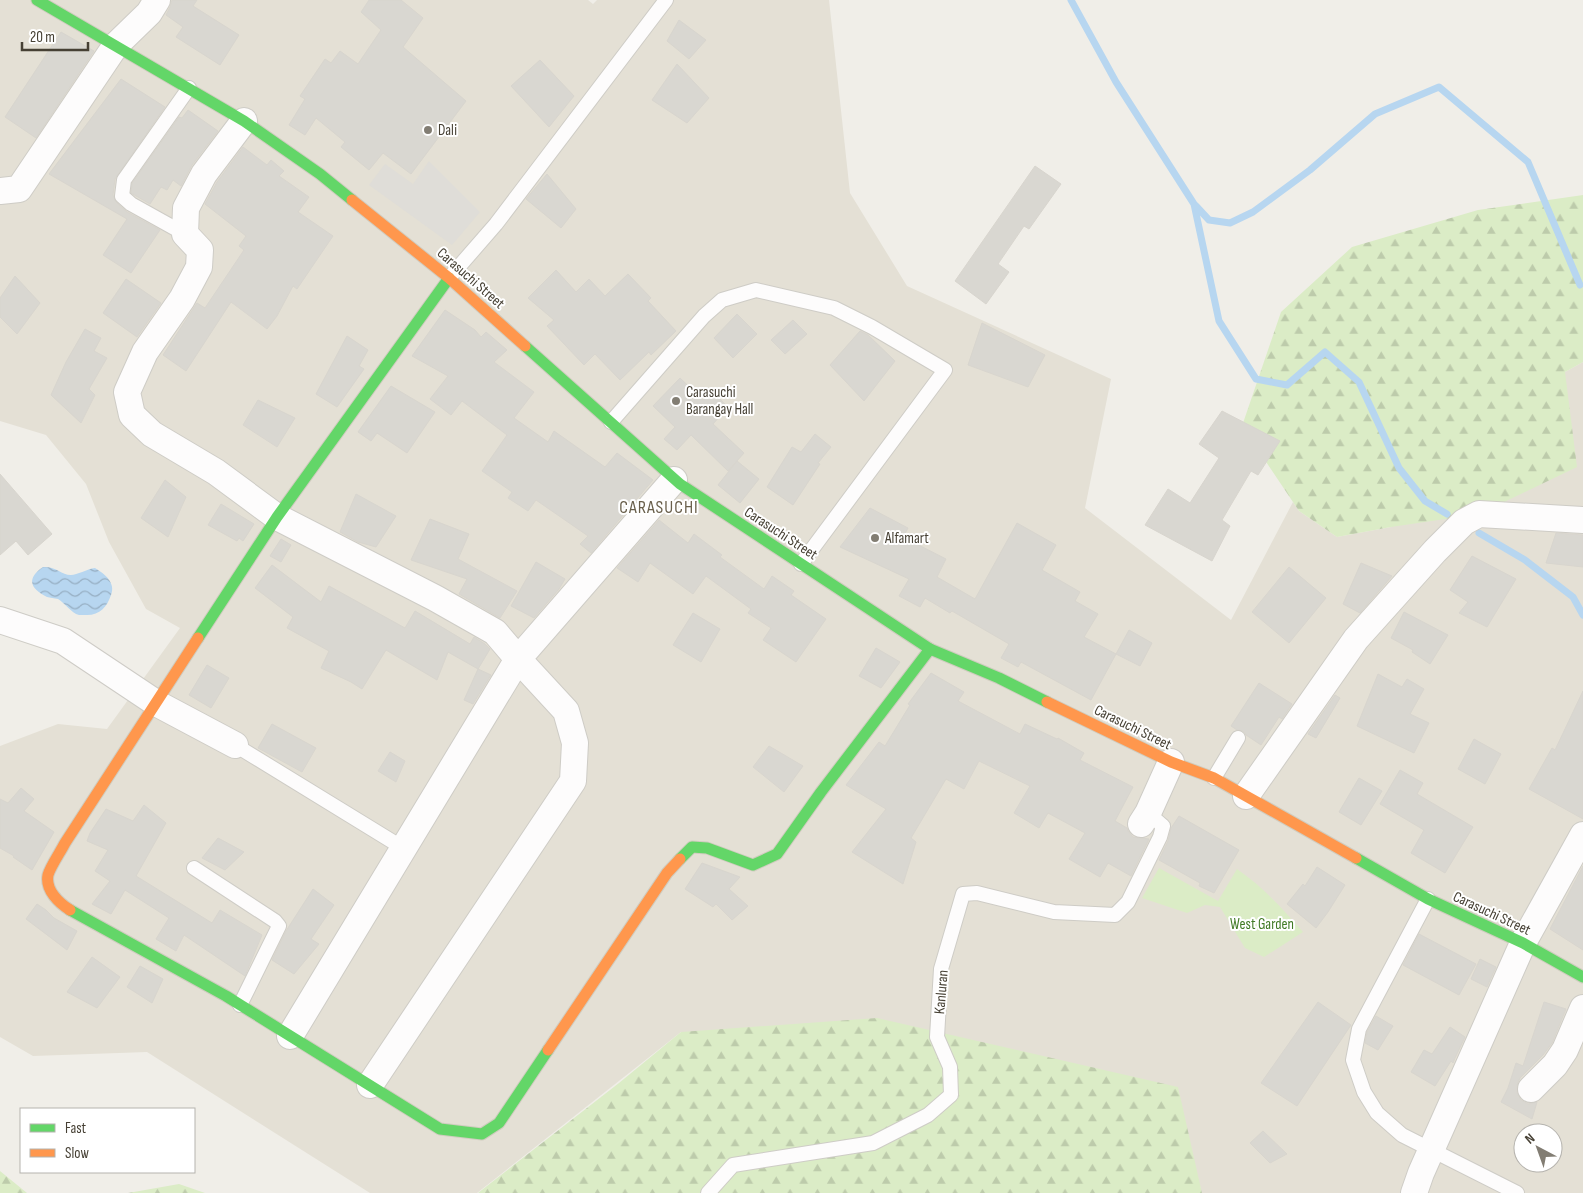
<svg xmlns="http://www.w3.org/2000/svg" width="1583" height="1193" font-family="'Sofia Sans Condensed',sans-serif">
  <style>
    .residential { fill: #e4e0d5; fill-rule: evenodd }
    .forest { fill: url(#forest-firs) }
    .garden { fill: #dbecc6 }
    .parking { fill: #dfddd8 }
    .water { fill: url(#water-waves) }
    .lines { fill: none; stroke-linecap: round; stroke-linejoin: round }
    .stream { stroke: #b7d6f0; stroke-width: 7 }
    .building { fill: #d9d7d1; stroke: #d8d5ce }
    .lane-casing { stroke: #ceccc6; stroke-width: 16 }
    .street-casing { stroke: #ceccc6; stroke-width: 28 }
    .fast-casing { stroke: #d0ccbf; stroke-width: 13 }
    .slow-casing { stroke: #d0ccbf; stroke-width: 13 }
    .lane { stroke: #fdfcfc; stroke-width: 14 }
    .street { stroke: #fdfcfc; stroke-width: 26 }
    .fast { stroke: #63d668; stroke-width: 11 }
    .slow { stroke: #ff974d; stroke-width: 11 }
    .poi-dot { fill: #827d73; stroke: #fff; stroke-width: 2 }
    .labels { text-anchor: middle; stroke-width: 4; stroke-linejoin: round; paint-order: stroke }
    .poi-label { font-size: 15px; fill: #464034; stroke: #fff; text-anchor: start }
    .street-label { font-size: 15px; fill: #464034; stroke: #fff }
    .park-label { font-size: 15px; fill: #417a25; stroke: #fff }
    .quarter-label { font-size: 18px; letter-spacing: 1px; fill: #695f4b; stroke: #fff }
  </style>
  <defs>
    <pattern id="forest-firs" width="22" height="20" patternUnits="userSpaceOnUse" patternTransform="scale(1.25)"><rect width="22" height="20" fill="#dbecc6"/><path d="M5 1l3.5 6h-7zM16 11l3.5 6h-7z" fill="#bdcbab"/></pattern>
    <pattern id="water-waves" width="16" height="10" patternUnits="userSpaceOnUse" patternTransform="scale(1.25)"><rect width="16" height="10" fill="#b7d6f0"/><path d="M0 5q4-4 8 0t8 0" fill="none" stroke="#97afc3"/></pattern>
  </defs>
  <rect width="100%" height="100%" fill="#f0eee8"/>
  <path class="residential" d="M0 0H588L593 4 597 0H829L850 193 907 286 1111 379 1085 508 1231 620 1293 502 1299 511 1337 537 1391 527 1565 372 1583 362V1193H1202L1200 1186 681 1032 477 1193H370L147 1052 33 1056 0 1037V746L58 724 107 729 180 628 146 609 109 542 86 484 46 435 0 421ZM1523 1133H1553V1163H1523Z"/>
  <g class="forest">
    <polygon points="1583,195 1583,362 1565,372 1577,467 1479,514 1391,527 1337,537 1299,511 1242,426 1281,312 1352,247 1478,210"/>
    <polygon points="877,1018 1178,1087 1202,1193 478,1193 619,1083 681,1032"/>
    <polygon points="0,1171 27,1193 0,1193"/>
    <polygon points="179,1184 205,1193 128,1193"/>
  </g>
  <path class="garden" d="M1159 868 1218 901 1237 869C1263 887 1283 909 1303 932L1264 957 1245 948 1220 907 1205 905 1187 913 1142 898Z"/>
  <polygon class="parking" points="429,161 480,212 452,245 369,185 385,164 413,184"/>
  <path class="water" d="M43 567C56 566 61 575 71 575 77 575 87 569 95 568 105 574 116 583 111 595 107 607 100 615 87 615 86 615 80 615 79 615 71 613 65 603 58 599 54 598 50 598 47 597 29 588 27 578 43 567Z"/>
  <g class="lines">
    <g class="stream">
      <polyline points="1071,0 1116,82 1194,204 1219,321 1256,379 1287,385 1325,352 1359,382 1399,468 1425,501 1447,514"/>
      <polyline points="1196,206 1209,220 1230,223 1253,212 1310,170 1375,114 1439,87 1528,162 1580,285"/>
      <polyline points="1479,533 1525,560 1573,597 1583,615"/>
    </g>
  </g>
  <g class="building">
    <polygon points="172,0 197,0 193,6 239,35 220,65 176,37 183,27 166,15 170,7"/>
    <polygon points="369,0 401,0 423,18 403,47 466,101 411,174 383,153 369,170 341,147 345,142 316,118 305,135 289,125 305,99 300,96 325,59 331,63 340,51 358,64 381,30 361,12"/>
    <polygon points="679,20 706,40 689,59 667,41"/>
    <polygon points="61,32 94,51 36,138 5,117"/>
    <polygon points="540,60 574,96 549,127 511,86"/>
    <polygon points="677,64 709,98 687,123 652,100"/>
    <polygon points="121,79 165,107 115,179 113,195 116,202 127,212 160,230 131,273 103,255 127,219 49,174"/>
    <polygon points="188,110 218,131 192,165 181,186 173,180 167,190 161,187 150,204 131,193 132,183 179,117 182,118"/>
    <polygon points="243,147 267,165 271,160 284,171 279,176 309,197 298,212 333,236 297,289 293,286 277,316 267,329 231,302 186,371 163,355 197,303 205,308 244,250 239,246 246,236 205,204 217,182"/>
    <polygon points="1035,166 1061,184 1029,229 1024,226 998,264 1009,272 986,304 955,281"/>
    <polygon points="547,174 576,209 561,228 526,199"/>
    <polygon points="556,270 576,292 589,279 605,296 628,274 651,298 648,301 676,331 651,355 649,352 620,380 595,354 584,365 547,326 554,320 528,298"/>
    <polygon points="15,276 40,303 17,334 0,317 0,298"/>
    <polygon points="126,279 161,303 137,337 103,313"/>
    <polygon points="445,310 475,330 481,337 486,332 507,350 494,362 534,392 514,418 548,442 554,431 605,467 617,453 653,480 591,553 580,544 588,536 536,500 528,511 508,498 512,492 482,471 507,435 462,401 451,415 430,399 448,376 412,356"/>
    <polygon points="737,314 757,334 733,358 714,338"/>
    <polygon points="793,320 807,334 785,354 771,340"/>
    <polygon points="982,323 1045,355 1028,387 968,365"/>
    <polygon points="85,329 101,338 94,351 107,358 89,389 95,395 81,423 51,395 66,362"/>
    <polygon points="860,331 868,335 895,361 864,401 830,365"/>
    <polygon points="347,336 368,350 359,366 364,369 337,407 316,394"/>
    <polygon points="680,378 703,400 711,390 728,407 713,424 744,453 728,471 691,435 677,450 664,439 675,427 653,406"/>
    <polygon points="391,386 435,412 407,453 377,433 371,441 358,432"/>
    <polygon points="258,400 295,418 277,447 243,425"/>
    <polygon points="1222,411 1280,441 1258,475 1251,471 1222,520 1230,526 1212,561 1145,525 1168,489 1190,503 1219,458 1199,444"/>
    <polygon points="815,434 831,447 818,463 820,464 793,505 767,487 792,447 801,452"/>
    <polygon points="737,461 759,479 740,503 718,485"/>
    <polygon points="0,474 52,534 28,555 16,541 0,555"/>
    <polygon points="165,480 186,497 168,537 141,518"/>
    <polygon points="356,494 396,516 376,547 358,542 340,532"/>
    <polygon points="221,504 254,524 243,541 239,538 237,541 208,525"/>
    <polygon points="870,508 908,528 903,537 946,559 937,577 975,599 1017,523 1056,545 1042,570 1080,592 1075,601 1098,614 1084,637 1116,654 1091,700 1021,662 1018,667 1001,658 1009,644 952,611 950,613 925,598 920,607 899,596 909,579 840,547"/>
    <polygon points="430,519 469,534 458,559 517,591 500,618 459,594 467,579 411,560"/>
    <polygon points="659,520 688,543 694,534 722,555 720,557 764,589 772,576 794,591 791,595 826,619 796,662 763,640 771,628 748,613 751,609 706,576 693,594 650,563 638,582 617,568"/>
    <polygon points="1556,533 1583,535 1583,567 1546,563"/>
    <polygon points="281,539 291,545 281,562 270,556"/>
    <polygon points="1472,556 1516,579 1487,627 1459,613 1468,602 1450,590"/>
    <polygon points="536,562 565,579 559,589 534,618 511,606"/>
    <polygon points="1361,563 1392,576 1360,613 1343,604"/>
    <polygon points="272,565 321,602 329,586 405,628 415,611 470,644 474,637 485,644 490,649 478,669 448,652 437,680 386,650 362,689 351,682 321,668 329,651 287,628 293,617 255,588"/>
    <polygon points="1289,567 1326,598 1289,643 1252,612"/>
    <polygon points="1404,612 1448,635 1430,664 1412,652 1413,650 1391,638"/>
    <polygon points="693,613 720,629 701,662 673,645"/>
    <polygon points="1129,630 1152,643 1140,666 1116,654"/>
    <polygon points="876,648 900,662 881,688 859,676"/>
    <polygon points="207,665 229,678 211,708 189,695"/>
    <polygon points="478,669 491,675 473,704 464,700"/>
    <polygon points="931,673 964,692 958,701 1020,734 1025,724 1057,739 1058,738 1084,753 1080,760 1133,787 1115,821 1127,828 1128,831 1133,837 1149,839 1131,876 1108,863 1100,877 1069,859 1085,833 1048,813 1039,828 1014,813 1030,786 979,761 964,789 946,779 911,838 916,842 903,884 852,852 886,809 846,785 879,742 885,746 910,705 908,704"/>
    <polygon points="1378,674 1402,687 1407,679 1424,689 1410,714 1429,723 1414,753 1357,726"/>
    <polygon points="1259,683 1292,704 1282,719 1279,717 1261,745 1246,735 1243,731 1237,730 1231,726"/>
    <polygon points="1583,691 1583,819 1529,789 1552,748 1555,750"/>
    <polygon points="1335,695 1340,698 1316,738 1308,734"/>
    <polygon points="272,724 316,748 302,772 258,748"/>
    <polygon points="1474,739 1501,754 1485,784 1458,769"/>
    <polygon points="769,746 803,766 784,792 753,767"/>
    <polygon points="390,752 405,761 396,782 378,771"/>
    <polygon points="1400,770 1423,783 1417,794 1473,827 1445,873 1411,853 1424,830 1380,804"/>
    <polygon points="1359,778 1382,791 1361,825 1339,812"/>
    <polygon points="21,788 34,799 24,811 54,832 32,870 13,857 14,856 0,848 0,799 8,803"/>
    <polygon points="144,805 166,823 136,876 212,923 220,910 262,935 245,976 184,935 176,951 156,939 169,918 125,890 111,914 92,904 110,881 95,871 108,850 87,841 90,833 106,809 133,821"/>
    <polygon points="1179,816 1239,850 1214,893 1199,886 1200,883 1159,860 1168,841 1171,828"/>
    <polygon points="218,838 244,852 225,870 202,858"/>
    <polygon points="702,863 740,877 729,889 748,906 732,920 716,904 713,907 685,889"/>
    <polygon points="1583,866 1583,950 1550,929"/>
    <polygon points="1317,867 1345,885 1328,912 1316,928 1287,904 1303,884 1305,886"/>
    <polygon points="313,889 334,905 311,939 319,944 294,974 272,960 286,931"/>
    <polygon points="37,904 46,910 54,918 77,931 67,950 26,919"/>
    <polygon points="1419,934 1476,964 1459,995 1403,965"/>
    <polygon points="92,957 120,977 97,1008 67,992"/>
    <polygon points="1480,959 1496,967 1487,987 1471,979"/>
    <polygon points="140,966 163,979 152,1003 127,987"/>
    <polygon points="1318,1002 1351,1025 1297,1106 1261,1083"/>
    <polygon points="1544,1002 1566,1009 1552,1043 1543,1055 1520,1078 1517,1085 1517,1093 1521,1100 1528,1104 1537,1102 1532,1119 1501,1102 1508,1088 1516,1063 1523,1066"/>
    <polygon points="1376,1016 1393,1026 1378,1050 1365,1043 1367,1032"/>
    <polygon points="1450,1027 1465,1037 1455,1058 1453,1063 1451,1061 1435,1086 1411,1072 1424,1050 1432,1054"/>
    <polygon points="1263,1131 1287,1154 1270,1163 1250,1143"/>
  </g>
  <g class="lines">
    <g class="lane-casing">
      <g id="lane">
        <polyline points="185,234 131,204 122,196 124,180 189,88"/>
        <polyline points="449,278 496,224 666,0"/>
        <polyline points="611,422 704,316 722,300 756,290 834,308 872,327 945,370 801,564"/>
        <polyline points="235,745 403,848"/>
        <polyline points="1214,778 1238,738"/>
        <polyline points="194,868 275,921 279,926 240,1005"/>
        <polyline points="1428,899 1359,1029 1353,1060 1364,1092 1377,1113 1402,1135 1517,1193"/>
        <polyline points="708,1193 733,1165 873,1143 928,1115 951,1095 950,1067 937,1037 941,969 963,894 977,893 1054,912 1115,915 1128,902 1160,837 1163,826 1148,813"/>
      </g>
    </g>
    <g class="street-casing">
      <g id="street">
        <polyline points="244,121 204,174 186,208 185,234 200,250 199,267 182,299 145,352 127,392 132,415 152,434 216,472 277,517 435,598 495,632 518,659 290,1036"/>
        <polyline points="0,191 19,189 116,45 149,13 157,0"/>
        <polyline points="0,620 63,641 156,703 235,745"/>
        <polyline points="1246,796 1356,639 1435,551 1464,522 1479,514 1583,520"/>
        <polyline points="1141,824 1148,813 1171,762"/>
        <polyline points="370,1085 573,781 575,743 566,711 518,659 674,480"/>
        <polyline points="1531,1089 1555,1065 1565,1050 1583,1008"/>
        <polyline points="1414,1193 1421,1173 1523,943 1583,835"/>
      </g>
    </g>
    <g class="fast-casing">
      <g id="fast">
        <polyline points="37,0 244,121 320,174 352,200"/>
        <polyline points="525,346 680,484 930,649 999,678 1047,702"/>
        <polyline points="198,638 277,517 449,278"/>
        <polyline points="1356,858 1428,899 1523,943 1583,977"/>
        <polyline points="680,859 692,847 707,848 753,865 777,854 821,792 930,649"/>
        <polyline points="70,910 226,996 440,1129 482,1134 499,1123 548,1050"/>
      </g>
    </g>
    <g class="slow-casing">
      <g id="slow">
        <polyline points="352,200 449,278 525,346"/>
        <polyline points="1047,702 1171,762 1214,778 1356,858"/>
        <path d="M70 910C59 903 45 890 48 875 50 867 61 851 65 843L198 638"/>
        <polyline points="548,1050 667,873 680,859"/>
      </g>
    </g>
    <use href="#lane" class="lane"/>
    <use href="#street" class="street"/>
    <use href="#fast" class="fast"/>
    <use href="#slow" class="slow"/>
  </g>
  <g class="poi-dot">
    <circle cx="428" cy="130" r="5"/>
    <circle cx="676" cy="401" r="5"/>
    <circle cx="875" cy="538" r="5"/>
  </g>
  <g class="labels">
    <g class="poi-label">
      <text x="438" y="135">Dali</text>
      <text x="686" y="397">Carasuchi<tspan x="686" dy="17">Barangay Hall</tspan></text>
      <text x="885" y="543">Alfamart</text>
    </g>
    <g class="street-label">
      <text transform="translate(471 278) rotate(41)" y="5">Carasuchi Street</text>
      <text transform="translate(781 533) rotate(33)" y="5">Carasuchi Street</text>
      <text transform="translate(1133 727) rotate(26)" y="5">Carasuchi Street</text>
      <text transform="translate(1492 913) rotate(25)" y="5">Carasuchi Street</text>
      <text transform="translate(941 992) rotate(-85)" y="5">Kanluran</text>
    </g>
    <g class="park-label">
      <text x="1262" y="929">West Garden</text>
    </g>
    <g class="quarter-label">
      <text x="659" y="513">CARASUCHI</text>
    </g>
  </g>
  <rect x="20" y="1108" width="175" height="65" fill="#ffffff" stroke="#b5b3ae"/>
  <rect x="30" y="1124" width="25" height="8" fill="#63d668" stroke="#b5b3ae"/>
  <text x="65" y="1133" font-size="15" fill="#464034">Fast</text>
  <rect x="30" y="1149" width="25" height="8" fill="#ff974d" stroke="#b5b3ae"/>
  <text x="65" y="1158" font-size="15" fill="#464034">Slow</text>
  <g transform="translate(1538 1148) rotate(319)"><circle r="24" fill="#ffffff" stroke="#b5b3ae"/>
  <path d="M0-4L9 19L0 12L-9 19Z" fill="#827d73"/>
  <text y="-8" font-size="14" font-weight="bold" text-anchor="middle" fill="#464034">N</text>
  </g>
  <path d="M22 42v8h66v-8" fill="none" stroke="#464034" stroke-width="2.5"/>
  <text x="30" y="42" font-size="15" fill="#464034" stroke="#ffffff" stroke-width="4" paint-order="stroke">20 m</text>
</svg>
